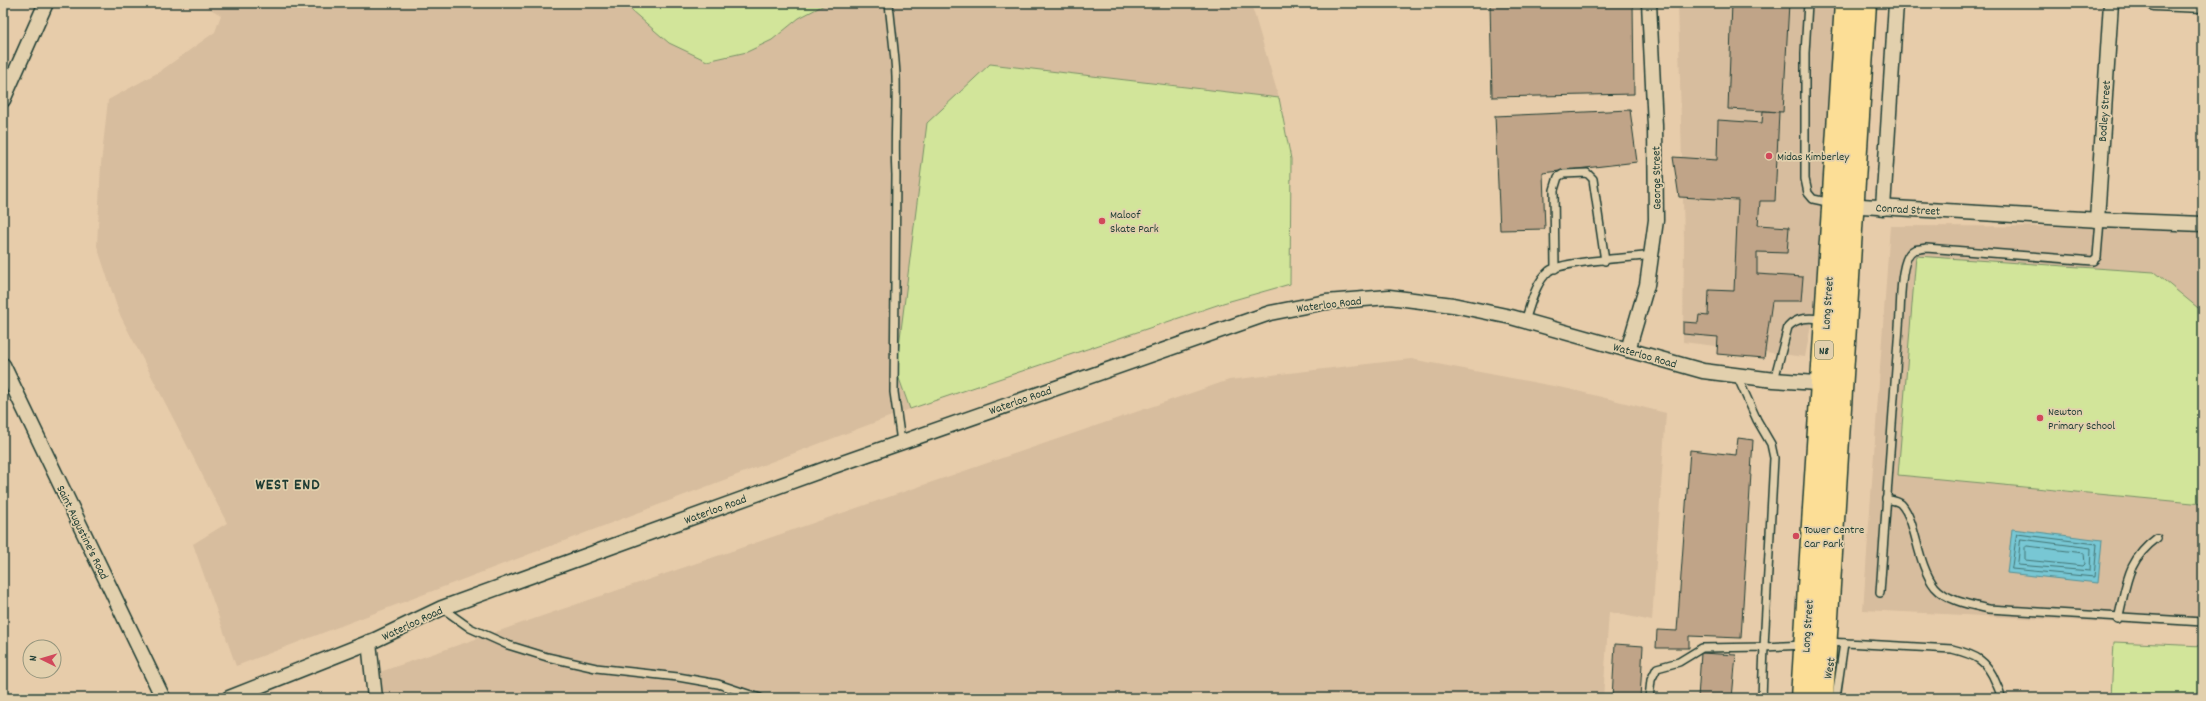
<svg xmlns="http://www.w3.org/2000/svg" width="2206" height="701" font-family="Dekko,sans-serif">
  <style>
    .built { fill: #d7bd9e }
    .green { fill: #d2e59a; stroke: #789167 }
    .water { fill: #78c7d4; stroke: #549094 }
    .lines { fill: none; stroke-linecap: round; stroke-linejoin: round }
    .shore { stroke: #437474; stroke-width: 1 }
    .building { fill: #c0a488; stroke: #1f3d34 }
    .service-casing { stroke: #1f3d34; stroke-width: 10 }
    .minor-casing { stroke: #1f3d34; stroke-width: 17 }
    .trunk-casing { stroke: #1f3d34; stroke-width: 25 }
    .service { stroke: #e2d0ad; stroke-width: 7 }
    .minor { stroke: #e2d0ad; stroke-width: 14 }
    .trunk { stroke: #fcde96; stroke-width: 22 }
    .poi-dot { fill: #d1495b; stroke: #e2d0ad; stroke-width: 1.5 }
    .labels { text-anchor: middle; stroke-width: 3.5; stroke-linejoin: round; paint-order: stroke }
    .shield { fill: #e2d0ad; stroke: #5a6958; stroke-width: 1 }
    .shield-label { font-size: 11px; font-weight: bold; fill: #1f3d34 }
    .street-label { font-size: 12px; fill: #1f3d34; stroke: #e2d0ad }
    .poi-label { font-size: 12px; fill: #1f3d34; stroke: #e2d0ad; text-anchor: start }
    .district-label { font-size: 16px; font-weight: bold; letter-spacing: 1px; fill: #1f3d34; stroke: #e2d0ad }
  </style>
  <rect width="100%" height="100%" fill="#e7ccaa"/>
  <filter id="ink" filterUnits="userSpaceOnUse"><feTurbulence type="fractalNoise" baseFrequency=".025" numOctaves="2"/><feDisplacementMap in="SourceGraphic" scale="8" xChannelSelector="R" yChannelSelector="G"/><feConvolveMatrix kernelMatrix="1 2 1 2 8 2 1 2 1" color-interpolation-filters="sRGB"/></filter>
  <g filter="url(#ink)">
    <g class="built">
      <polygon points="200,3 628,3 632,11 772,40 799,18 828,3 1251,3 1279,98 990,64 896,370 910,409 236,666 193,544 227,523 119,313 97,246 101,164 108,100 159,72 215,32 221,15"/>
      <polygon points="1678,3 1838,3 1834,204 1805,357 1683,342 1684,240"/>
      <polygon points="1890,226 2203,227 2203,627 1863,610"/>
      <polygon points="1411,359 1569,389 1666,413 1652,621 1609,612 1603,698 370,698 371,675 1229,380"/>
    </g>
    <g class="green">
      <polygon points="628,3 828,3 799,18 772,40 747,52 707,61 669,43 632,11"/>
      <polygon points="990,64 1279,98 1291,159 1290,284 1223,303 910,409 896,370 927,123"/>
      <polygon points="1916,256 2154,272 2203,312 2203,504 1898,475"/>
      <polygon points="2114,642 2203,646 2203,698 2111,698"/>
    </g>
    <polygon class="water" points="2012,529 2102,540 2098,583 2007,573"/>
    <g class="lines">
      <g class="shore">
        <polygon points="2017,534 2097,544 2094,577 2012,569"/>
        <polygon points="2021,539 2091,548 2090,571 2018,565"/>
        <polygon points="2027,546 2084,553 2085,564 2083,566 2025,560 2025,548"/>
      </g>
    </g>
    <g class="building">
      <polygon points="1490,3 1633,3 1634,94 1492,97"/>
      <polygon points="1732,3 1789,3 1783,112 1728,109"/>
      <polygon points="1630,110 1637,162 1543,173 1545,229 1500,230 1495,116"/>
      <polygon points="1763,111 1779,112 1775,201 1760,201 1758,225 1789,227 1787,253 1757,252 1757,274 1803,277 1801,301 1772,301 1764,358 1717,354 1718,337 1683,334 1683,322 1698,323 1699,315 1708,316 1709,290 1734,291 1738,200 1679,197 1673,157 1717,160 1718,120 1762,123"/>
      <polygon points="1738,438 1753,440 1741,638 1689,636 1689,648 1656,648 1657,630 1677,631 1690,450 1736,455"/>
      <polygon points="1615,644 1643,646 1640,698 1612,698"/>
      <polygon points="1701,653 1736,655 1732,698 1698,698"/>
    </g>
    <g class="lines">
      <g class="service-casing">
        <g id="service">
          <path d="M889 3C891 27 895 52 896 76 897 109 894 142 896 175L894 392 901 442"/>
          <polyline points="1808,3 1805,53 1805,179 1808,193 1813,199 1832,203"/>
          <polyline points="1555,269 1554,190 1558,177 1563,174 1587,173 1593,179 1605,261"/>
          <path d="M1525 321C1531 304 1535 283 1549 271 1562 261 1633 258 1653 255"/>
          <polyline points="1737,376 1757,420 1771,444 1774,458 1764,647 1804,645"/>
          <path d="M1774 380 1788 327C1798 316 1810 318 1824 319"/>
          <path d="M1886 499C1891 500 1898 501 1901 504 1917 521 1916 563 1935 587 1947 601 1971 605 1989 609L2203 622"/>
          <path d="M1880 593 1900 313C1901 300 1900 256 1914 250 1917 249 1923 249 1926 248L2093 261 2097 257 2100 220"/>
          <polyline points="442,608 470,628 508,645 547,657 596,668 678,677 718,684 760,698"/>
          <path d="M2118 619C2127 584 2126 561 2157 538"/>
          <path d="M1828 642 1952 649C1976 655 1987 660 1996 683 1998 688 2001 693 2001 698"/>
          <polyline points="1649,698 1651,680 1657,668 1679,662 1702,648 1764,647 1762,698"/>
          <polyline points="1836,698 1844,643"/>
        </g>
      </g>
      <g class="minor-casing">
        <g id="minor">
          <polyline points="2154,3 2203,5"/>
          <polyline points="3,100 46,3"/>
          <polyline points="1844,205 2100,220 2203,224"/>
          <polyline points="1883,208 1896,3"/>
          <polyline points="2097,220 2111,3"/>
          <polyline points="1628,350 1647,285 1656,220 1655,126 1649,3"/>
          <polyline points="3,365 163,698"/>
          <polyline points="369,642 375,698"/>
          <polyline points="229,698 375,640 442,608 831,467 1270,313 1326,302 1389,297 1453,305 1511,317 1703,371 1774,380 1830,384"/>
        </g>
      </g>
      <g class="trunk-casing">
        <g id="trunk">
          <polyline points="1802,698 1846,3"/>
          <polyline points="1822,698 1865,3"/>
        </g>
      </g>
      <use href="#service" class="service"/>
      <use href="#minor" class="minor"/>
      <use href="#trunk" class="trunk"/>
    </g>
  </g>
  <g class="poi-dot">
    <circle cx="1769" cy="156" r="4"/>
    <circle cx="1102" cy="221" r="4"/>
    <circle cx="2040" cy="418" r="4"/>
    <circle cx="1796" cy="536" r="4"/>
  </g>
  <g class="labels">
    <rect class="shield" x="1815" y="341" width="18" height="18" rx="3"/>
    <g class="shield-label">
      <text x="1824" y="354">N8</text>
    </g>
    <g class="street-label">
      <text transform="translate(2104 111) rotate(-86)" y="4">Bodley Street</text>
      <text transform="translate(1656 178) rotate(-91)" y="4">George Street</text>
      <text transform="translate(1908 209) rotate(3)" y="4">Conrad Street</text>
      <text transform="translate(1827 303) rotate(-86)" y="4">Long Street</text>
      <text transform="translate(1329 304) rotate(-7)" y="4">Waterloo Road</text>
      <text transform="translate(1645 355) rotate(16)" y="4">Waterloo Road</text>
      <text transform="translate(1020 400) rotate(-19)" y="4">Waterloo Road</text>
      <text transform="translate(715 509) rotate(-20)" y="4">Waterloo Road</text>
      <text transform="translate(83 532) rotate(64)" y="4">Saint Augustine's Road</text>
      <text transform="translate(412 623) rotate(-25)" y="4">Waterloo Road</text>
      <text transform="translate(1807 626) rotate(-86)" y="4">Long Street</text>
      <text transform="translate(1829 668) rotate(-80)" y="4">West</text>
    </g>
    <g class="poi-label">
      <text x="1777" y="160">Midas Kimberley</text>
      <text x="1110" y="218">Maloof<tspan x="1110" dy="14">Skate Park</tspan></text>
      <text x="2048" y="415">Newton<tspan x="2048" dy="14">Primary School</tspan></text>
      <text x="1804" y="533">Tower Centre<tspan x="1804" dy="14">Car Park</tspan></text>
    </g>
    <g class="district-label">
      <text x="288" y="489">WEST END</text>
    </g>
  </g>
  <rect width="2206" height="701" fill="none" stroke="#e2d0ad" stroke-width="16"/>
  <rect x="8" y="8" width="2190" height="685" fill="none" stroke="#1f3d34" stroke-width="1.5" filter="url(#ink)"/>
  <g transform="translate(42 659) rotate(275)"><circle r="19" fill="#e2d0ad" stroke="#94957d"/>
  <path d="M0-3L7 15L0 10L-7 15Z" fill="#d1495b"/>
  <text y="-6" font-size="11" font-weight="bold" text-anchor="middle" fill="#1f3d34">N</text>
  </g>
</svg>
